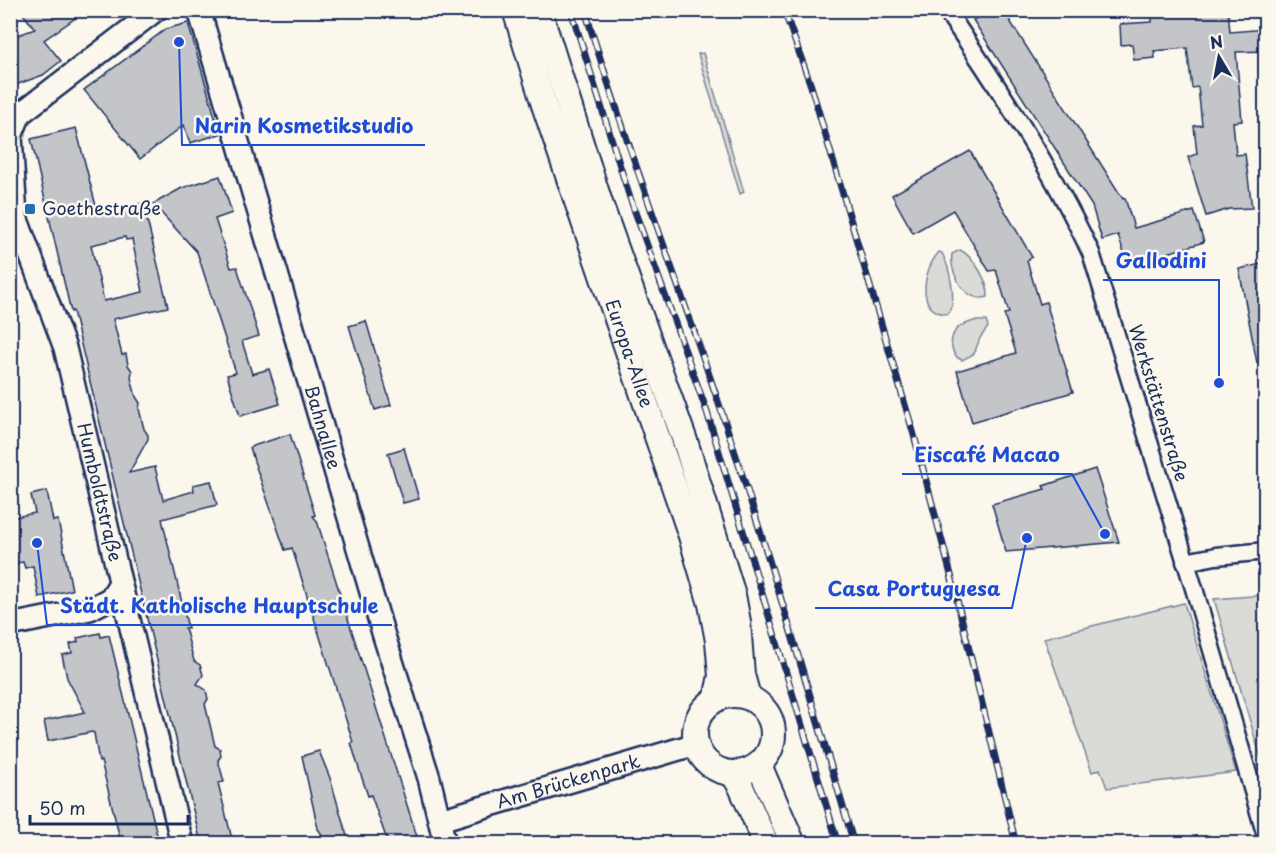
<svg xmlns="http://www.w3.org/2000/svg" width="1276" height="854" font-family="'Playpen Sans',sans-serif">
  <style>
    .green { fill: #dadad7; stroke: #7a849a; stroke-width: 1.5 }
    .building { fill: #c3c5c9; stroke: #1b2f5e; stroke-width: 1.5; fill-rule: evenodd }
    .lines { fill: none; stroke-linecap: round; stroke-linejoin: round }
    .minor-casing { stroke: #1b2f5e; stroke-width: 21 }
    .tertiary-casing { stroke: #1b2f5e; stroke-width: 26 }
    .secondary-casing { stroke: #1b2f5e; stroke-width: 28 }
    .minor { stroke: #fbf7ec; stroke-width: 16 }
    .tertiary { stroke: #fbf7ec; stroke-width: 21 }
    .secondary { stroke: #fbf7ec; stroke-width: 24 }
    .rail-casing { stroke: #1b2f5e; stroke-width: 7 }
    .rail { stroke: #fbf7ec; stroke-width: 4.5; stroke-dasharray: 14; stroke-linecap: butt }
    .poi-dot { fill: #1f6fb2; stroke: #fbf7ec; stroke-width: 2 }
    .labels { text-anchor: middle; stroke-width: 5; stroke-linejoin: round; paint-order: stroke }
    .poi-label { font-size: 18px; fill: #1b2f5e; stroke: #fbf7ec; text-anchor: start }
    .street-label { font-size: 18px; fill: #1b2f5e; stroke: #fbf7ec }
    .leader { fill: none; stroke: #1d4ed8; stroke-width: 2 }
    .callout-dot { fill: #1d4ed8; stroke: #fbf7ec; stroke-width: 2 }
    .callout-label { font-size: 20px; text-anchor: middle; font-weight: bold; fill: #1d4ed8; stroke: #fbf7ec; stroke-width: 5; stroke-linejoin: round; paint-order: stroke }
  </style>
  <rect width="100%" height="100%" fill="#fbf7ec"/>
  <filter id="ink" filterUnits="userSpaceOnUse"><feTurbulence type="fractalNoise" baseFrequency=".0167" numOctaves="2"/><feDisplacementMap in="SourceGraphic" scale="12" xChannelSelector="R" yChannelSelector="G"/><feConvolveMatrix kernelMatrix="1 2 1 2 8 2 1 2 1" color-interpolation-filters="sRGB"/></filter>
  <g filter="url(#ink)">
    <g class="green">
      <polygon points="703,53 744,192 740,194 698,54"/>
      <path d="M960 250C974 257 989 282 988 297 966 304 949 274 952 254Z"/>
      <path d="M939 252 942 253C949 266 959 304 947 314 915 313 923 269 939 252Z"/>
      <path d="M974 321H986L988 327 980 338 974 354 962 360C951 356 948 340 956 330 960 325 967 323 974 321Z"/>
      <polygon points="1265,595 1266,772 1265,772 1214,599"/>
      <polygon points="1184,603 1236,772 1107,788 1100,769 1092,772 1044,638"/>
    </g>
    <g class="building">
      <polygon points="20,10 87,10 44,40 61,61 43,75 10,87 10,38 35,29"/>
      <polygon points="989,10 1003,10 1123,199 1125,198 1134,228 1194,211 1204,242 1128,265 1118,235 1102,240 1092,206 973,20"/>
      <polygon points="1209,10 1228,10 1230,32 1266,29 1266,51 1236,52 1242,121 1233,122 1236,155 1245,154 1252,208 1229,209 1206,216 1188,157 1197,154 1194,126 1202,125 1198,87 1192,88 1187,48 1154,51 1155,58 1134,60 1132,44 1121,45 1120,24 1152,22 1152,17 1157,17 1156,15"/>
      <polygon points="188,23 220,134 190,143 184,125 140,159 84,90 166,29"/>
      <path d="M76 128 98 214 143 203 168 307 113 319 122 355 126 354 128 365 132 371 131 378 136 397 140 403 139 409 144 429 148 435V439L129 473 155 467 163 500 194 491 193 485 211 481 217 505 162 519 188 628H185L194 661 200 665 203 675 197 684 206 690 208 699 205 704 215 746 220 749 221 756 218 760 224 782 218 783 233 843H201L73 311 71 312 31 139ZM125 237 126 240 132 239 143 292 104 301 91 245Z"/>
      <polygon points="970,151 1032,257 1027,261 1040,304 1046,302 1073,392 972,422 957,371 1016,353 1004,314 1009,313 996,270 989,271 953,210 913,233 892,195"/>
      <polygon points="220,176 232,213 215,219 231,268 237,267 259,336 242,341 252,374 269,369 280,404 240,416 227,375 236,373 197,252 153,204 182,188"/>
      <polygon points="1266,263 1266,363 1257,363 1239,269"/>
      <polygon points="366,321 391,405 375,410 349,326"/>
      <polygon points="290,434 315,515 313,516 317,521 419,843 388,843 371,795 368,796 360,772 351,743 353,742 292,548 285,550 254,461 250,447"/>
      <polygon points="404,448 419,499 403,503 388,453"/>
      <polygon points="1095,469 1119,542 1006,552 992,504 1045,489 1043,486"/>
      <polygon points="47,491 53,521 58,520 72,590 39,597 33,566 25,568 23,562 10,564 10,518 35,513 31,495"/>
      <polygon points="100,633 101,637 109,635 159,843 121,843 101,761 99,762 94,733 92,732 48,741 44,721 85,712 67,678 62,655 72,653 70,644 78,642 77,638"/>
      <polygon points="319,751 330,778 349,843 323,843 321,833 318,829 302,756"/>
    </g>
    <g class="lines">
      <g class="minor-casing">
        <g id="minor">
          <path d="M946 10C999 88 1051 167 1091 253L1196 595 1266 836"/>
          <polyline points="1185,562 1216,556 1266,551"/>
        </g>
      </g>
      <g class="tertiary-casing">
        <g id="tertiary">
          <path id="s1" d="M199 10 384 636 429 778 445 844"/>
          <path id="s2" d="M20 114 11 136 16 217 65 348 182 844"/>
          <polyline points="10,118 20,114 156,10"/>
          <polyline points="10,625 90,609 111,598 120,583"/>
          <path id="s3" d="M440 820 696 744"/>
        </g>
      </g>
      <g class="secondary-casing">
        <g id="secondary">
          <path id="s4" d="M515 10 544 105 691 536 711 604 718 641 721 676 716 699"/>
          <polyline points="539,10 601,206 685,441 733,595 738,622 742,675 748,697"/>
          <circle cx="734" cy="734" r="39"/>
          <polyline points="759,765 793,844"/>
          <polyline points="733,774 741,787 766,844"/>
        </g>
      </g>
      <use href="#minor" class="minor"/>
      <use href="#tertiary" class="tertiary"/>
      <use href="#secondary" class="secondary"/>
      <g class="rail-casing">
        <g id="rail">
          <polyline points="571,10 629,195 707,412 838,844"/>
          <path d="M585 10C625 142 674 271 718 401 767 547 810 696 854 844"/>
          <polyline points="784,10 811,86 914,435 951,575 1016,844"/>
        </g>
      </g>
      <use href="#rail" class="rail"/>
    </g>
  </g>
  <rect class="poi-dot" x="24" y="203" width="12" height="12" rx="3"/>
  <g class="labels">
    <g class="poi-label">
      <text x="42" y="215">Goethestraße</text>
    </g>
    <g class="street-label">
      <text dy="6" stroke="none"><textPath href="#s4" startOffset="362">Europa-Allee</textPath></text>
      <text transform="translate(1158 403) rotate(73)" y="6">Werkstättenstraße</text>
      <text dy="6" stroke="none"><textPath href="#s1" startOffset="435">Bahnallee</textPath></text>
      <text dy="6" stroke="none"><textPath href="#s2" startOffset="393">Humboldtstraße</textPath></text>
      <text dy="6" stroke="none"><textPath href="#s3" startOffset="134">Am Brückenpark</textPath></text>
    </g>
  </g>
  <path class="leader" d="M179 42L182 145H425M1219 383L1219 280H1103M1105 534L1072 474H902M1027 538L1012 608H815M37 543L47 625H392"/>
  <g class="callout-dot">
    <circle cx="179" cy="42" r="6"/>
    <circle cx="1219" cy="383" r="6"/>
    <circle cx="1105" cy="534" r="6"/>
    <circle cx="1027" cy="538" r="6"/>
    <circle cx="37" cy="543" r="6"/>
  </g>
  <g class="callout-label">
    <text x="304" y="133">Narin Kosmetikstudio</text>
    <text x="1161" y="268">Gallodini</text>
    <text x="987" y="462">Eiscafé Macao</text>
    <text x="914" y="596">Casa Portuguesa</text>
    <text x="219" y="613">Städt. Katholische Hauptschule</text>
  </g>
  <rect width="1276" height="854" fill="none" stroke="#fbf7ec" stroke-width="36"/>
  <rect x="18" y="18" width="1240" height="818" fill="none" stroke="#1b2f5e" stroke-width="2" filter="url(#ink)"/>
  <g transform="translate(1219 57) rotate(350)" stroke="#fbf7ec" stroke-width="4.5" paint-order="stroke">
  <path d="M0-4.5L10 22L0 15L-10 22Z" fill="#1b2f5e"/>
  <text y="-9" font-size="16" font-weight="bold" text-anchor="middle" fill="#1b2f5e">N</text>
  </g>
  <path d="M30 815v9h158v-9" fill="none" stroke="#1b2f5e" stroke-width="3"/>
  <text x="39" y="815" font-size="18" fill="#1b2f5e" stroke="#fbf7ec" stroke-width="4.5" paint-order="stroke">50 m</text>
</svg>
